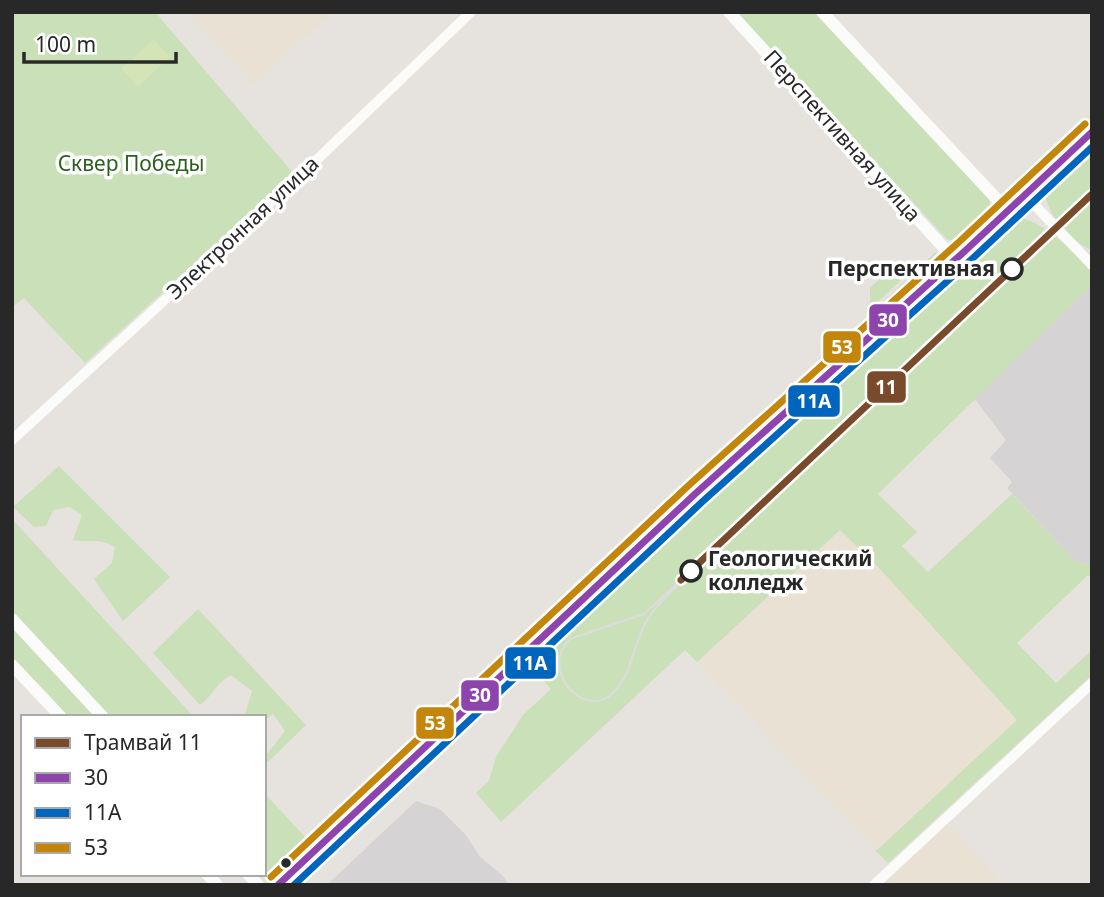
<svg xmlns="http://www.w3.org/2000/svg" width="1104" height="897" font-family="'Noto Sans',sans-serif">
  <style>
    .industrial { fill: #d6d3d5 }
    .education { fill: #e9e1d3 }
    .green { fill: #c9e0b8 }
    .pitch { fill: #d4e4b6 }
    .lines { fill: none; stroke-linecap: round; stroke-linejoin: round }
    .minor { stroke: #fbfbfa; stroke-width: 10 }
    .tertiary { stroke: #fbfbfa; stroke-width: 12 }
    .secondary { stroke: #fbfbfa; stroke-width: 14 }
    .tram { stroke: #dddcdd; stroke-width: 2 }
    .bus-1-casing { stroke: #fff; stroke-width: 12 }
    .bus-2-casing { stroke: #fff; stroke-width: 12 }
    .bus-3-casing { stroke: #fff; stroke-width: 12 }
    .bus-1 { stroke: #8e44ad; stroke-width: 7 }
    .bus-2 { stroke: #0065bd; stroke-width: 7 }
    .bus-3 { stroke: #c3860a; stroke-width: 7 }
    .tram-1-casing { stroke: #fff; stroke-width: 12 }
    .tram-1 { stroke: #7a4b2a; stroke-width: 7 }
    .stop-dot { fill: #fff; stroke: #282828; stroke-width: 3.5 }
    .bus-dot { fill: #282828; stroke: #fff; stroke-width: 2.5 }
    .labels { text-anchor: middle; stroke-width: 7; stroke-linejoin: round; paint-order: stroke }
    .street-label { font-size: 21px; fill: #282828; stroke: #fff }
    .park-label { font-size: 21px; fill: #2c601d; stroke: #fff }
    .stop-label { font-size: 21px; font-weight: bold; fill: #282828; stroke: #fff; text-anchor: end }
    .line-badge { stroke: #fff; stroke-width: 2.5 }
    .badge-label { font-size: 19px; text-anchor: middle; font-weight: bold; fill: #fff }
  </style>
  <rect width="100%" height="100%" fill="#e6e2de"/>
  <g class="industrial">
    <polygon points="1089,287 1092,290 1092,566 1075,561 1007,488 1012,482 990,458 1006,440 974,398"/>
    <polygon points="416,801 440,809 466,835 480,857 503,876 509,885 327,885"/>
  </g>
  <g class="education">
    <polygon points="187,12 333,12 254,85"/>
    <polygon points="840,529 881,570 1017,720 876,851 697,662"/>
    <polygon points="947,824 1003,885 883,885"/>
  </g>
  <g class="green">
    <polygon points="12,12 155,12 292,172 292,175 85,363 24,298 12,307"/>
    <path d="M737 12H817L990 200C995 220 966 247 947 239Z"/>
    <path d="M1092 145V250C1074 245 1040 207 1046 188Z"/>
    <path d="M1017 217C1047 223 1072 251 1092 272V290L1089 288 878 494 917 532 902 546 928 572 1012 494 1075 561 1092 566V575L1087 576 1017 643 1056 683 1092 650V675L888 863 876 851 1017 720 881 570 840 530 697 662 685 650 501 822 476 793 489 781 496 757 523 715 551 689 529 666 1008 222Z"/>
    <path d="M936 252C942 261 937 267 930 273H927L908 290 906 296 761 425 754 422Z"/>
    <polygon points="895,264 917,265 870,309 870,288"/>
    <path d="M59 466 170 577 123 621 94 579 112 563 115 547C100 538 90 543 73 540L82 515 70 507 53 510 46 526 34 527 13 507Z"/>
    <polygon points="12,519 194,717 110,717 12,612"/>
    <path d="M198 609 306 725 268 762 265 757 285 731 273 714 264 720V717H246L245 714 252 691 231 675C216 683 214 694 200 705L153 653Z"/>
    <polygon points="12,628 95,717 67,717 12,659"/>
    <polygon points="264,793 308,840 310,846 305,852 301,850 283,867 283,872 271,878 257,874 264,874"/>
  </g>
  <polygon class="pitch" points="154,39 170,57 138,87 121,69"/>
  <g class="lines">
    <g class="minor">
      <polyline points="1025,195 1092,265"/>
      <polyline points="12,440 303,173 471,12"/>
      <polyline points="874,885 1092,683"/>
    </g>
    <g class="tertiary">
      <polyline points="729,12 955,260"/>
      <polyline points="822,12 1008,211"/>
      <polyline points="12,619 103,717"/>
      <polyline points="12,665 61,717"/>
      <polyline points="207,874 217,885"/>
      <polyline points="248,874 258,885"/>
    </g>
    <polyline class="secondary" points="278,885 695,494 966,250 1092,132"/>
    <path class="tram" d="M681 580 644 614 570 639C538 670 585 722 614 692 631 675 634 644 645 624 656 603 676 588 692 572"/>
    <g class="bus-1-casing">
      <polyline id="bus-1" points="278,885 695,494 966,250 1092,132"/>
    </g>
    <g class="bus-2-casing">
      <polyline id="bus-2" points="294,885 702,502 973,258 1092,147"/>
    </g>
    <g class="bus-3-casing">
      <polyline id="bus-3" points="271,877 688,486 959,242 1085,124"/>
    </g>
    <use href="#bus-1" class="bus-1"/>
    <use href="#bus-2" class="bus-2"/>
    <use href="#bus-3" class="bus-3"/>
    <g class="tram-1-casing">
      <polyline id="tram-1" points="681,580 1092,194"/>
    </g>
    <use href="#tram-1" class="tram-1"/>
  </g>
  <g class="stop-dot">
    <circle cx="1012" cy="269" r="10"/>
    <circle cx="691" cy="571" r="10"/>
  </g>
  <circle class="bus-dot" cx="286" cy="863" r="6"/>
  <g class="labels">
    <g class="street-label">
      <text transform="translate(842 136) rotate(48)" y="7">Перспективная улица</text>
      <text transform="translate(243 228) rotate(-43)" y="7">Электронная улица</text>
    </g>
    <g class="park-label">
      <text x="131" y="171">Сквер Победы</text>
    </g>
    <g class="stop-label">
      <text x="995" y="276">Перспективная</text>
      <text x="708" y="566" text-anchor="start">Геологический<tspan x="708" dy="24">колледж</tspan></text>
    </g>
  </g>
  <g class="line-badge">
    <rect x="868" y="303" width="40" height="34" rx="7" fill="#8e44ad"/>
    <rect x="822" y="330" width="40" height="34" rx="7" fill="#c3860a"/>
    <rect x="866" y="370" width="41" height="34" rx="7" fill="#7a4b2a"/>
    <rect x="787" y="384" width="54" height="34" rx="7" fill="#0065bd"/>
    <rect x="504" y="646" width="53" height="34" rx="7" fill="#0065bd"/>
    <rect x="460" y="679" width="40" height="33" rx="7" fill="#8e44ad"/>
    <rect x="415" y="706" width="40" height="34" rx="7" fill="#c3860a"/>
  </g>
  <g class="badge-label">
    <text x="888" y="327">30</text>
    <text x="842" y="354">53</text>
    <text x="886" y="394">11</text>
    <text x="814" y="408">11А</text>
    <text x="530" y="670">11А</text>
    <text x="480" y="702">30</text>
    <text x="435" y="730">53</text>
  </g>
  <rect width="1104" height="897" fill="none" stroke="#282828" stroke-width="28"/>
  <rect x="21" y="715" width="245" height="161" fill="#ffffff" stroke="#a9a9a9" stroke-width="2"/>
  <rect x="35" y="738" width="35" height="10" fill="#7a4b2a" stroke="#a9a9a9" stroke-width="2"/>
  <text x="84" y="750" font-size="21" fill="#282828">Трамвай 11</text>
  <rect x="35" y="773" width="35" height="10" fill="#8e44ad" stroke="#a9a9a9" stroke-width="2"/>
  <text x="84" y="785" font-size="21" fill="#282828">30</text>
  <rect x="35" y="808" width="35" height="10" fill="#0065bd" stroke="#a9a9a9" stroke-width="2"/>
  <text x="84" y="820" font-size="21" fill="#282828">11А</text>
  <rect x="35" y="843" width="35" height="10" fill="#c3860a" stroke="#a9a9a9" stroke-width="2"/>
  <text x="84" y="855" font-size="21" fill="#282828">53</text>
  <path d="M24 52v10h152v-10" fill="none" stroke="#282828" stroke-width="3.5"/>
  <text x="35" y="52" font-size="21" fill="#282828" stroke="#ffffff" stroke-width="5" paint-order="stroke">100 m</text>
</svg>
